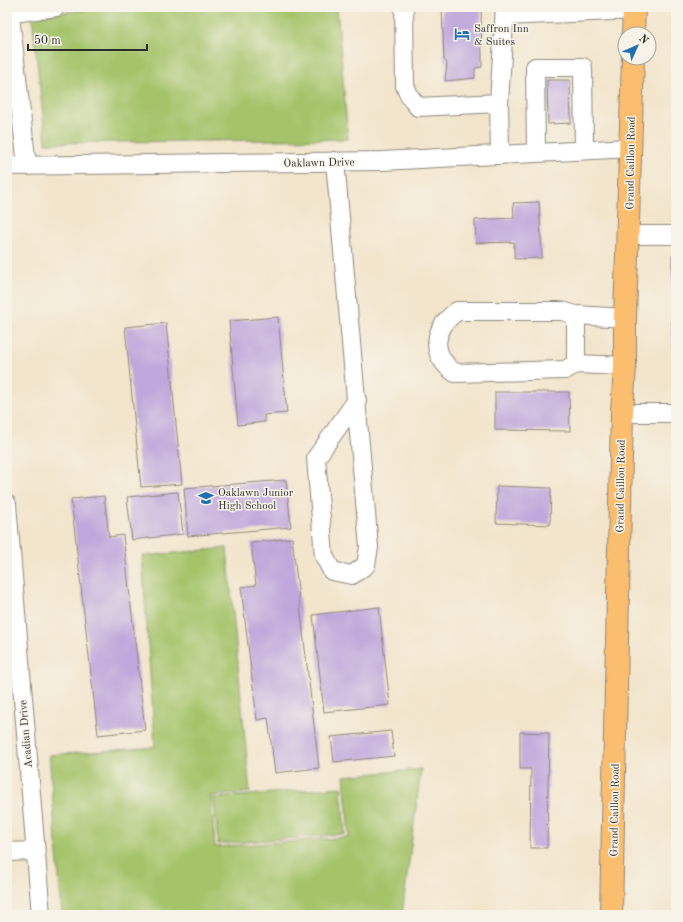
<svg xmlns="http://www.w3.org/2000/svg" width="683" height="922" font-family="'Old Standard TT',serif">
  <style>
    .green { fill: #a5c46b; stroke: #68784b }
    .building { fill: #c0a8dc }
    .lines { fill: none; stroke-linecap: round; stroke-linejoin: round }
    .minor-casing { stroke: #8e887c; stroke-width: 20 }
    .major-casing { stroke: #8e887c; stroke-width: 24 }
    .minor { stroke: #fff; stroke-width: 18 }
    .major { stroke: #fbbd6e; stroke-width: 22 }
    .labels { text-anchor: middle; stroke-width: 3; stroke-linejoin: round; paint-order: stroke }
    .poi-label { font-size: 11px; fill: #2b2b2b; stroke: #f7f3e8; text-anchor: start }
    .street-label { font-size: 11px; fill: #2b2b2b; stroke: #f7f3e8 }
  </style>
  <rect width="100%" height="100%" fill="#f7f3e8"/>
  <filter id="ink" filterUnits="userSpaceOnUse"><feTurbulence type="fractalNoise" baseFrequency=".025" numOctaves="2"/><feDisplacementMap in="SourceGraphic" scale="8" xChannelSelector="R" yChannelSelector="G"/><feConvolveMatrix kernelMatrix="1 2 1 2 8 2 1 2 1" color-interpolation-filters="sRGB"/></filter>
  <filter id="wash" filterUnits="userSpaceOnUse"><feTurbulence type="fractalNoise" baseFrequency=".012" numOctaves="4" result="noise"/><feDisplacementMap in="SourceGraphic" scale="16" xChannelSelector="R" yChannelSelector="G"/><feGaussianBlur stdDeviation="0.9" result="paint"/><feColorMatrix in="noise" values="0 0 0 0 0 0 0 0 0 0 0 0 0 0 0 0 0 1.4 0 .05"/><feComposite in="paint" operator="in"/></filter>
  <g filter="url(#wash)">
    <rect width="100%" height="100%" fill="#f2e5cc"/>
    <g class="green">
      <polygon points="111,7 337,7 348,139 46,143 32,16"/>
      <polygon points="227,548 250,792 211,796 215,847 349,837 344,776 421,769 402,915 62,915 49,755 155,747 142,556"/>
      <polygon points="341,787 345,834 218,844 214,798"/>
    </g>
    <g id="blocks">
      <g class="building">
        <polygon points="442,7 481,7 482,67 475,68 475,78 445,81 447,63 444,60"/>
        <polygon points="547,80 570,80 571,123 548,124"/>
        <polygon points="539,202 542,258 514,259 514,242 476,243 475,220 514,218 513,203"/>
        <rect x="672" y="256" width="4" height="40"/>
        <polygon points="671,301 676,301 676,376 674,376"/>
        <polygon points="278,317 287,413 264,415 265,422 238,425 229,321"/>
        <polygon points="166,323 182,484 141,487 125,327"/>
        <polygon points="495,392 569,392 570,431 495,430"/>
        <polygon points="286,480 291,527 188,536 184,488"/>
        <polygon points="497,486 551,488 550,525 496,523"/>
        <polygon points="178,492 183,534 132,540 127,497"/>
        <polygon points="104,496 109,537 123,535 145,730 98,735 71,499"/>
        <polygon points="292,538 319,768 275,773 268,718 257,720 241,587 256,585 251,543"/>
        <polygon points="379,607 390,705 324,712 313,615"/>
        <polygon points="391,731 394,756 334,762 331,737"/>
        <polygon points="520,732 549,733 547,848 530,848 531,769 520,769"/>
      </g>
    </g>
  </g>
  <g filter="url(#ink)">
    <use href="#blocks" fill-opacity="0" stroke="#8e887c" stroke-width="1"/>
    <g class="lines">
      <g class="minor-casing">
        <g id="minor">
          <polyline points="9,7 27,166"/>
          <polyline points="404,7 405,86 410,97 418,107 499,103 505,7"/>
          <polyline points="7,14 56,7"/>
          <polyline points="506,16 634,10"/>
          <polyline points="499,103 500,155"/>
          <polyline points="536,153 535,67 583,67 584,150"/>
          <polyline points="334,161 336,172 369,547 366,565 352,575 332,571 324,556 316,458 357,400"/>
          <polyline points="7,166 382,161 631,148"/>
          <polyline points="628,235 676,235"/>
          <polyline points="576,315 576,364"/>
          <path d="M625 318 576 315 562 311H457C433 329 429 354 455 373L565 370 576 364 625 366"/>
          <polyline points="622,413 676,413"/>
          <polyline points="7,504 41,915"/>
          <polyline points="7,852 35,851"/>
        </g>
      </g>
      <g class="major-casing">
        <g id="major">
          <polyline points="633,34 634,7"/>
          <polyline points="611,915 622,413 625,366 625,318 633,58"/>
        </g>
      </g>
      <use href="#minor" class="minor"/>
      <use href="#major" class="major"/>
    </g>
  </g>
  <defs>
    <g id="hotel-bare" transform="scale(1.2)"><path d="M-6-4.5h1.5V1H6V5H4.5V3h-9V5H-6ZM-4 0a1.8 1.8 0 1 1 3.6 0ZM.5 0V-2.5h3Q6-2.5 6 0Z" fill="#1f6fb2" stroke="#f7f3e8" stroke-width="2.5" paint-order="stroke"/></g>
    <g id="school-bare" transform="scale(1.2)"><path d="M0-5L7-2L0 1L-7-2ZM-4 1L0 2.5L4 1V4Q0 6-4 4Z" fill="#1f6fb2" stroke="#f7f3e8" stroke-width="2.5" paint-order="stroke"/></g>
  </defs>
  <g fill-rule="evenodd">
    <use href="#hotel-bare" x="462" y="34"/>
    <use href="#school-bare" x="206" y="498"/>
  </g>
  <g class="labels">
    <g class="poi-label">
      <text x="474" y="32">Saffron Inn<tspan x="474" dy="13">&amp; Suites</tspan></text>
      <text x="218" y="496">Oaklawn Junior<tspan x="218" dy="13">High School</tspan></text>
    </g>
    <g class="street-label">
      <text transform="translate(319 162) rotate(-1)" y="4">Oaklawn Drive</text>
      <text transform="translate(630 163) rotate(-89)" y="4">Grand Caillou Road</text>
      <text transform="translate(620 486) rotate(-89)" y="4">Grand Caillou Road</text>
      <text transform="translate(25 734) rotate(-95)" y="4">Acadian Drive</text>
      <text transform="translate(614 810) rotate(-89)" y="4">Grand Caillou Road</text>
    </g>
  </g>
  <rect width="683" height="922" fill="none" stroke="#f7f3e8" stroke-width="24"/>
  <g transform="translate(637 46) rotate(45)"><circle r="19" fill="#f7f3e8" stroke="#a5a39c"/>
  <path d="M0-3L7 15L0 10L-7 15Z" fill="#1f6fb2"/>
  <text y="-6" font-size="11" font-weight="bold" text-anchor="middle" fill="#2b2b2b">N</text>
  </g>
  <path d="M28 44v6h119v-6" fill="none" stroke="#2b2b2b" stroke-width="2"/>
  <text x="34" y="44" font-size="12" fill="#2b2b2b" stroke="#f7f3e8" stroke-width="3" paint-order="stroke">50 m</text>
</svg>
